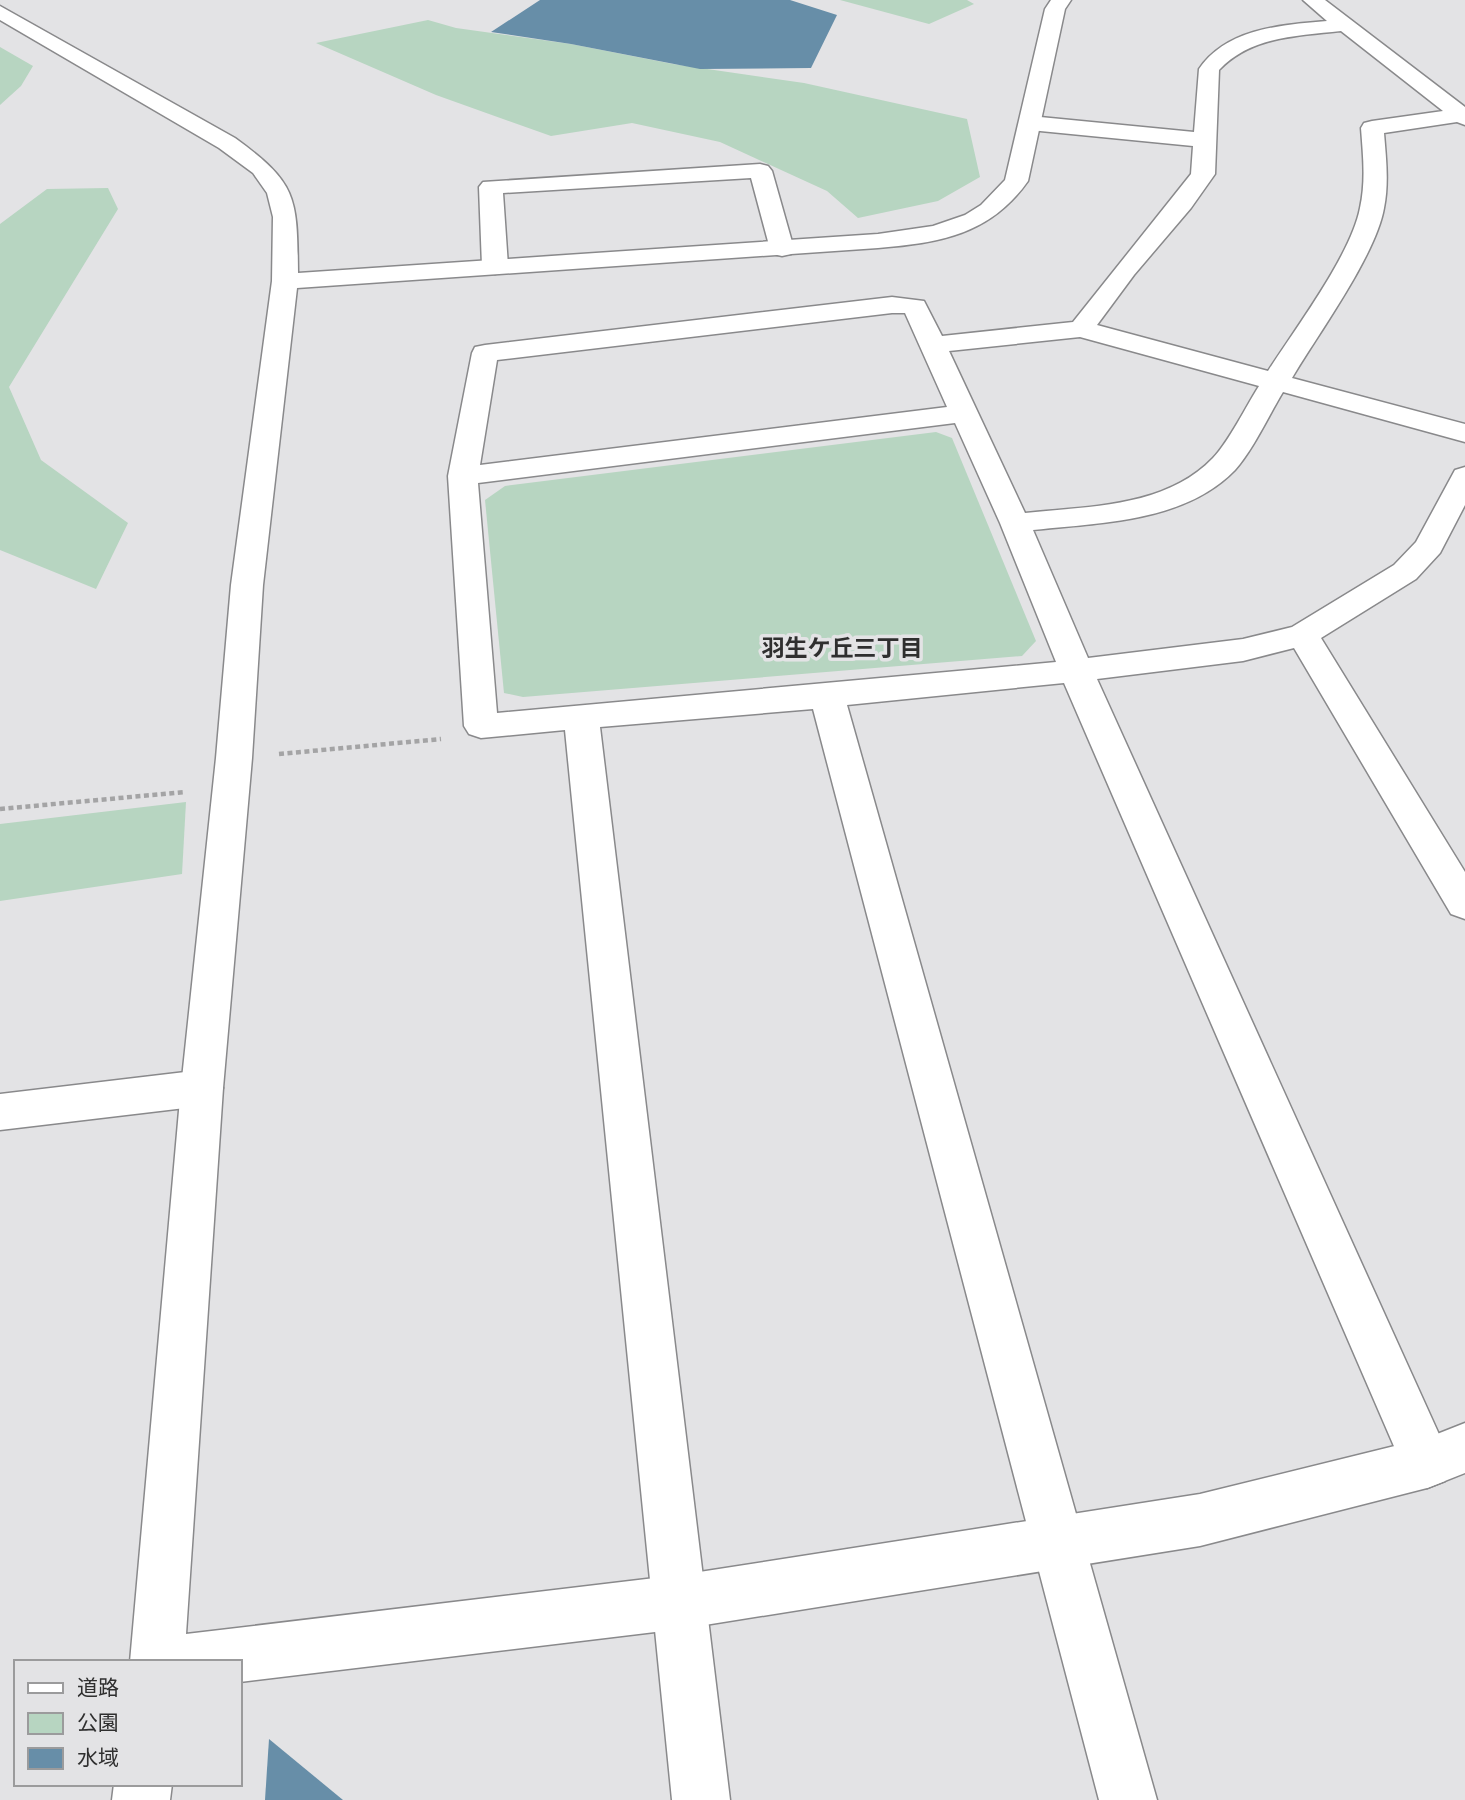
<svg xmlns="http://www.w3.org/2000/svg" width="1465" height="1800" font-family="'Fira Sans Condensed','Noto Sans JP',sans-serif">
  <style>
    .green { fill: #b7d5c1 }
    .water { fill: #678ea8 }
    .lines { fill: none; stroke-linecap: round; stroke-linejoin: round }
    .minor-casing { stroke: #89898b; stroke-width: 3 }
    .tertiary-casing { stroke: #89898b; stroke-width: 3 }
    .path { stroke: #a4a4a5; stroke-width: 4.5; stroke-dasharray: 5 3.5; stroke-linecap: butt }
    .minor { fill: #fff; fill-rule: evenodd }
    .tertiary { fill: #fff; fill-rule: evenodd }
    .labels { text-anchor: middle; stroke-width: 7; stroke-linejoin: round; paint-order: stroke }
    .neighbourhood-label { font-size: 23px; font-weight: bold; fill: #2f2f2f; stroke: #e3e3e5 }
  </style>
  <rect width="100%" height="100%" fill="#e3e3e5"/>
  <g class="green">
    <polygon points="840,0 967,0 974,4 929,24"/>
    <polygon points="428,20 456,28 571,44 673,64 804,83 967,119 980,177 938,201 858,218 827,191 720,142 632,123 551,136 436,95 316,43"/>
    <polygon points="0,47 33,66 21,86 0,105"/>
    <polygon points="108,188 118,209 9,387 41,460 128,523 96,589 0,550 0,224 47,189"/>
    <polygon points="936,432 952,438 1036,641 1022,656 523,697 504,693 485,500 505,486"/>
    <polygon points="186,802 182,874 0,901 0,824"/>
  </g>
  <g class="water">
    <polygon points="540,0 790,0 837,15 811,68 700,69 571,44 491,32"/>
    <polygon points="269,1739 343,1800 265,1800"/>
  </g>
  <g class="lines">
    <g class="minor-casing">
      <g id="minor">
        <path d="M1303 0H1325L1465 107V125L1457 122 1384 133C1386 158 1389 183 1384 208 1376 255 1318 334 1292 378L1465 424V442L1283 392C1269 415 1253 450 1235 470 1185 522 1100 523 1033 530L1088 658 1243 639 1292 627 1394 565 1416 542 1455 470 1465 467V505L1440 553 1416 579 1321 638 1465 872V919L1451 914 1294 648 1243 661 1097 679 1452 1463 1445 1481 1427 1488 1409 1481 1064 683 847 705 1157 1800H1099L813 709 600 727 730 1800H672L565 730 481 738 469 734 464 726 448 476 472 353 475 347 485 345 892 297 924 301 942 336 1073 322 1191 174 1193 146 1030 130 1022 128 1019 123 1022 118 1030 116 1194 132 1199 69C1227 28 1282 25 1327 21ZM1341 31 1443 111 1372 121 1364 123 1361 128C1363 155 1366 181 1360 208 1351 255 1295 329 1268 371L1097 325 1134 275 1191 208 1215 174 1219 70C1251 36 1298 36 1341 31ZM892 313H905L947 407 480 465 497 360ZM1080 337 1259 386C1245 408 1230 440 1213 458 1165 508 1088 506 1025 513L949 351ZM955 423 1000 523 1056 662 497 713 478 483Z"/>
        <polygon points="760,164 768,166 772,171 794,249 791,254 782,256 773,254 770,249 751,178 503,193 508,266 504,271 495,274 486,271 482,266 479,187 483,182"/>
        <polygon points="202,1070 217,1075 223,1088 217,1101 202,1106 0,1130 0,1094"/>
      </g>
    </g>
    <g class="tertiary-casing">
      <g id="tertiary">
        <path d="M1051 0H1071L1065 9 1028 181C990 235 939 243 878 248L297 288 263 585 252 758 223 1088 186 1634 680 1575 1200 1494 1427 1438 1465 1423V1473L1427 1488 1200 1546 680 1629 240 1682V1662H130L181 1088 216 758 231 585 272 281 273 217 267 193 253 173 219 148 0 20V6L235 138C298 184 297 197 298 273L878 234 933 226 965 215 981 205 1005 180 1045 9Z"/>
        <polygon points="114,1784 172,1784 170,1800 112,1800"/>
      </g>
    </g>
    <g class="path">
      <polyline points="279,754 441,739"/>
      <polyline points="0,809 185,792"/>
    </g>
    <use href="#minor" class="minor"/>
    <use href="#tertiary" class="tertiary"/>
  </g>
  <g class="labels">
    <g class="neighbourhood-label">
      <text x="842" y="656">羽生ケ丘三丁目</text>
    </g>
  </g>
  <rect x="14" y="1660" width="228" height="126" fill="#e3e3e5" stroke="#9b9b9c" stroke-width="2"/>
  <rect x="28" y="1683" width="35" height="10" fill="#ffffff" stroke="#9b9b9c" stroke-width="2"/>
  <text x="77" y="1695" font-size="21" fill="#2f2f2f">道路</text>
  <rect x="28" y="1713" width="35" height="21" fill="#b7d5c1" stroke="#9b9b9c" stroke-width="2"/>
  <text x="77" y="1730" font-size="21" fill="#2f2f2f">公園</text>
  <rect x="28" y="1748" width="35" height="21" fill="#678ea8" stroke="#9b9b9c" stroke-width="2"/>
  <text x="77" y="1765" font-size="21" fill="#2f2f2f">水域</text>
</svg>
